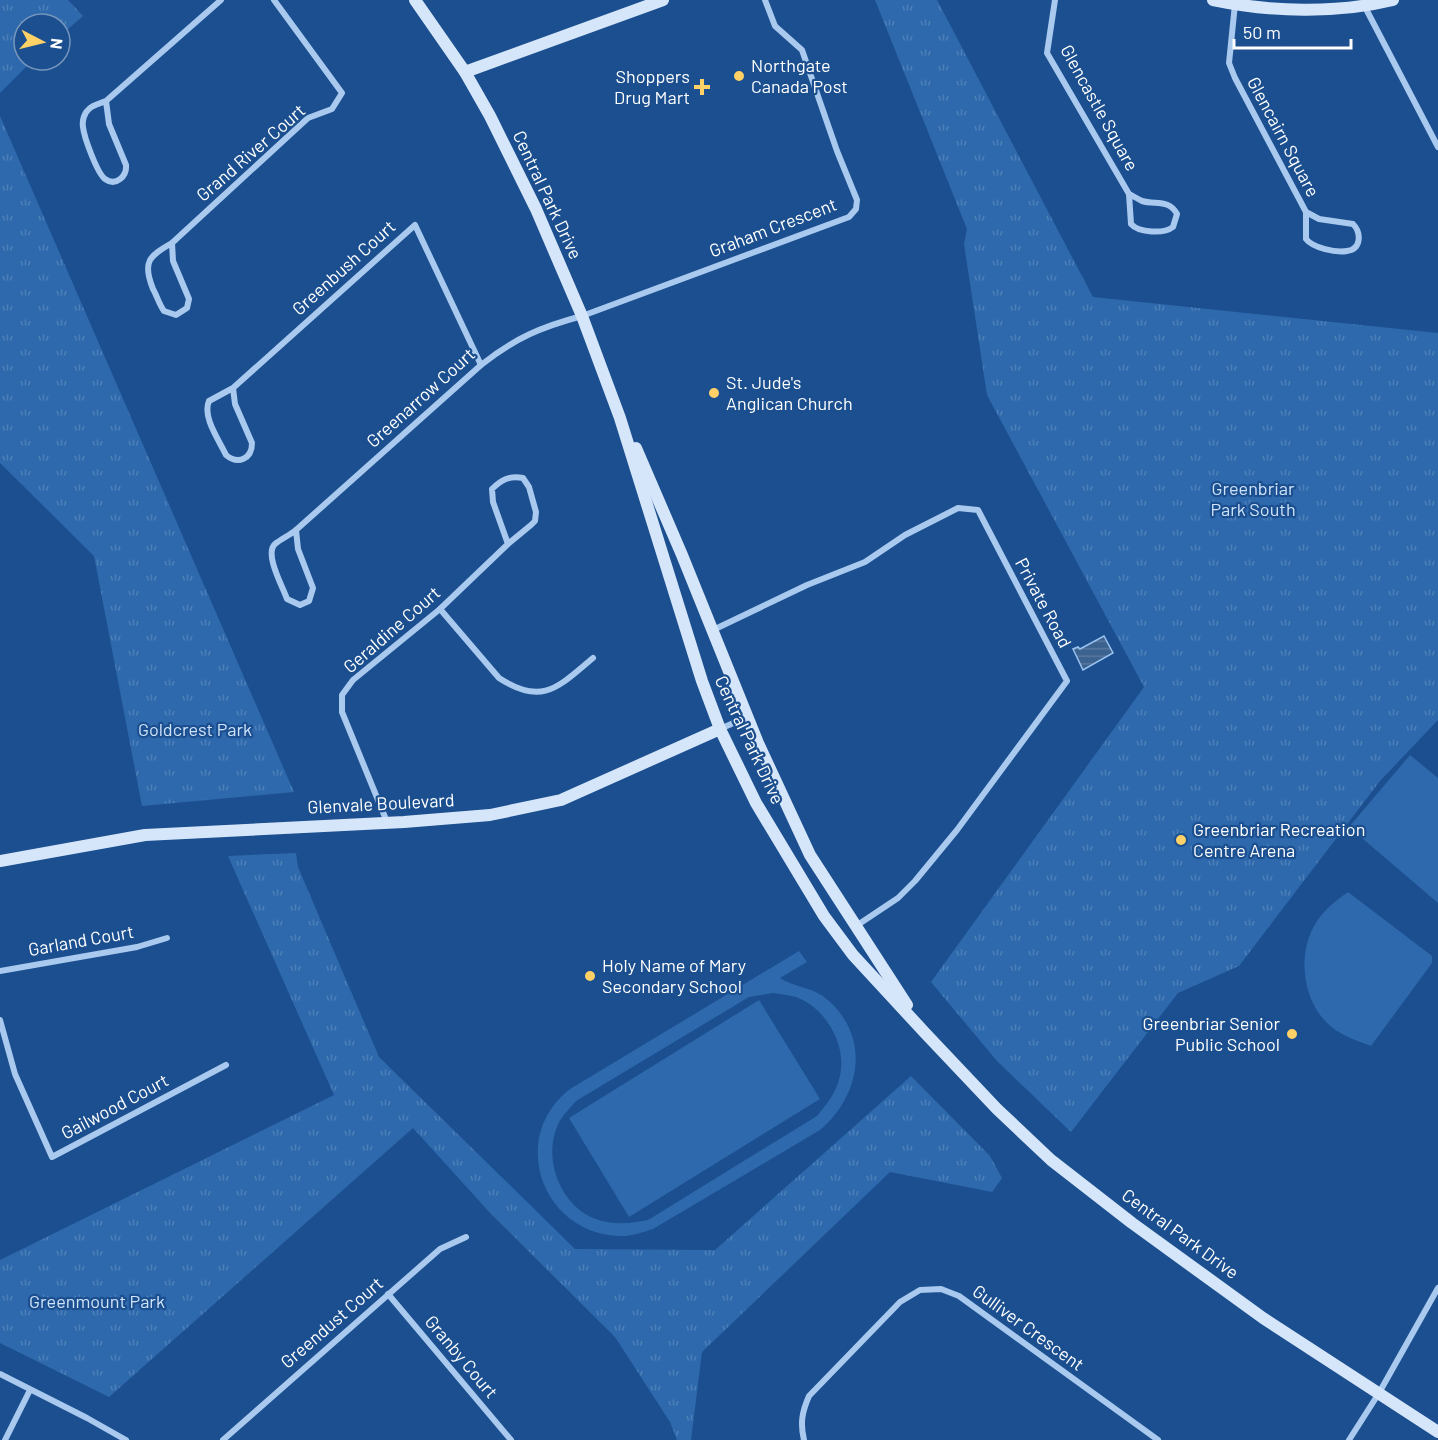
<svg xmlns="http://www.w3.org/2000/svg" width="1438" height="1440" font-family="Barlow,sans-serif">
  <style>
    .grass { fill: #2e69ad; fill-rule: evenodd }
    .park { fill: url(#park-tufts) }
    .water { fill: url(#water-rules); stroke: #9cc4f0; stroke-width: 1.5 }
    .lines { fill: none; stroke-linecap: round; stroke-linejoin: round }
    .street { stroke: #a9c9ee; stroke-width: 6 }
    .secondary { stroke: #d6e6fa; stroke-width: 12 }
    .poi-dot { fill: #ffd166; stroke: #1b4f8f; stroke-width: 2 }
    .labels { text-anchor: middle; stroke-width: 4.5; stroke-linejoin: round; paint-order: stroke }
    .poi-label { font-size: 18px; fill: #fff; stroke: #1b4f8f; text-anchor: start }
    .street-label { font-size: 18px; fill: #fff; stroke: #1b4f8f }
    .park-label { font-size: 18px; fill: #cfe3fa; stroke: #1b4f8f }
  </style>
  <defs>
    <pattern id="park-tufts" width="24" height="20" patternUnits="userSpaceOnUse" patternTransform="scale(1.5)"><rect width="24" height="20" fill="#2e69ad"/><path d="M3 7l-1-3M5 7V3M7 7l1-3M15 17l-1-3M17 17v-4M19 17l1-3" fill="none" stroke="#4d80b9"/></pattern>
    <pattern id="water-rules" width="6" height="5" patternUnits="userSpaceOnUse" patternTransform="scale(1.5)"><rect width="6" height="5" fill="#3c6290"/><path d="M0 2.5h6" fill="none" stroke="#597aa1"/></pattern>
  </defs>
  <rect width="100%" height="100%" fill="#1b4f8f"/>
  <g class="grass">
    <polygon points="1410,755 1438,778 1438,903 1349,827"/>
    <path d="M1348 892 1432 956V963L1371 1046C1355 1040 1339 1035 1326 1022 1303 998 1298 957 1313 928 1321 912 1334 902 1348 892Z"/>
    <path d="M799 951 807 962 780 978C795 988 813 986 829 1001 871 1039 860 1096 820 1130L653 1229C641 1233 629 1237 617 1236 540 1231 509 1136 570 1089ZM773 993C780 994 789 995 796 997 826 1008 847 1045 840 1076 836 1093 827 1104 817 1116L648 1220C631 1223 618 1225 602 1221 561 1211 539 1156 561 1119 565 1113 571 1107 576 1101L749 997Z"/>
    <polygon points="759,1000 820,1099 629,1217 569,1118"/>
  </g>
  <g class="park">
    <polygon points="0,0 68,0 83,16 60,36 60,24 24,24 24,60 33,60 0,93"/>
    <polygon points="875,0 937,0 1093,297 1438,333 1438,720 1380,781 1239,966 1178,993 1071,1132 997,1061 931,982 1144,687 987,395 964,244 967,229"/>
    <polygon points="0,116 294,792 142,806 94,556 0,463"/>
    <polygon points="296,853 298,867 379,1057 575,1249 715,1250 911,1076 990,1156 1002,1178 992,1192 890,1172 702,1352 691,1440 677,1440 670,1422 615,1337 491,1214 413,1128 109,1397 0,1343 0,1260 334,1095 228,856"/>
  </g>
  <polygon class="water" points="1104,636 1113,653 1083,670 1073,649 1078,647 1080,649"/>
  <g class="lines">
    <g class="street">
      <path d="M1055 0 1047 53 1129 194 1131 224C1139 233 1164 234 1173 227L1177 214C1169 199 1156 205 1142 201 1138 199 1133 196 1129 194"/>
      <path d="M1235 4 1229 63 1235 78 1306 212V239C1313 248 1336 253 1347 251 1362 249 1361 232 1353 224L1319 219 1306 212"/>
      <polyline points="1365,7 1438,147"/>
      <path d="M106 101 109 124 126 165C127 176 116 187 105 179 97 173 84 137 83 127 82 121 84 113 89 109 92 105 101 103 106 101L221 0"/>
      <path d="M172 243 173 261 189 299 187 308 176 315 164 311C159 304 157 296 153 289 142 262 149 256 172 243L308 118 332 109 342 93 274 0"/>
      <path d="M233 388 235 404 252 443C252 459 238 465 226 455 219 440 202 417 209 401L233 388 415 225 481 365"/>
      <path d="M296 530 298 549 313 588 309 601 300 605 287 599C283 587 264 554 275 544 281 539 290 535 296 530L481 365C515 338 541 327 582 316L849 217 856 209 857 200 837 151 802 50 775 26 765 0"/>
      <path d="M440 609 499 678C543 707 559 686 593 658"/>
      <polyline points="713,630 807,585 865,562 905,535 958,508 978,510 1067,681 957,830 915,881 898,898 856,926"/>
      <polyline points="720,729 747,717"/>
      <path d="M387 822 342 712V695L353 680 440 609 508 544 531 525 535 521 536 512 529 487 523 478C510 475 501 480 492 489L493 502 508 544"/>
      <polyline points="0,971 137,947 167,938"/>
      <polyline points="0,1020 15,1074 52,1157 226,1065"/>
      <polyline points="388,1294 511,1440"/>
      <polyline points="0,1374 87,1418 126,1440"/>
      <polyline points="5,1440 30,1390"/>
      <polyline points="223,1440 440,1249 466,1237"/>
      <path d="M804 1440C800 1423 802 1412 809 1396L900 1302 920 1290 941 1289 959 1296 1158 1440"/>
      <polyline points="1349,1440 1379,1393 1438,1288"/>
    </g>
    <g class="secondary">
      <polyline points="415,0 465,72 490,116 536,209 582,316 620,418 702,681 720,729 756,803 824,916 853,955 926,1034 997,1109 1051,1160 1132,1223 1263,1318 1438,1432"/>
      <path d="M1213 0C1271 12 1336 14 1393 0"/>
      <polyline points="465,72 663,0"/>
      <polyline points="636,448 682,555 758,743 810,855 907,1005"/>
      <polyline points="0,861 145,835 404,822 490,815 561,800 720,729"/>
    </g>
  </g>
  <g class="poi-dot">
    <circle cx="739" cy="76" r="6"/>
    <path d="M699 78h6v6h6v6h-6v6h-6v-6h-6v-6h6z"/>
    <circle cx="714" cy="393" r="6"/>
    <circle cx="1181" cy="840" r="6"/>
    <circle cx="590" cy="976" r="6"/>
    <circle cx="1292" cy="1034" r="6"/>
  </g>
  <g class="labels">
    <g class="poi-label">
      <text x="751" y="72">Northgate<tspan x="751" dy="21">Canada Post</tspan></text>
      <text x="690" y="83" text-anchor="end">Shoppers<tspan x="690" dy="21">Drug Mart</tspan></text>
      <text x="726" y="389">St. Jude's<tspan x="726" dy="21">Anglican Church</tspan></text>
      <text x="1193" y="836">Greenbriar Recreation<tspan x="1193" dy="21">Centre Arena</tspan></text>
      <text x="602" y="972">Holy Name of Mary<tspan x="602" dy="21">Secondary School</tspan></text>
      <text x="1280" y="1030" text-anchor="end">Greenbriar Senior<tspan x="1280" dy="21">Public School</tspan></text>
    </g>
    <g class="street-label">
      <text transform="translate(1099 108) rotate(61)" y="6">Glencastle Square</text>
      <text transform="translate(1283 137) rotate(62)" y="6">Glencairn Square</text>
      <text transform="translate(251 153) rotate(-41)" y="6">Grand River Court</text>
      <text transform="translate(547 195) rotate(65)" y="6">Central Park Drive</text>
      <text transform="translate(773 228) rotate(-21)" y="6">Graham Crescent</text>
      <text transform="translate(344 268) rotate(-42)" y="6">Greenbush Court</text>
      <text transform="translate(421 398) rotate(-42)" y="6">Greenarrow Court</text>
      <text transform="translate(1043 603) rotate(62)" y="6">Private Road</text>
      <text transform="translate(392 630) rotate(-41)" y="6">Geraldine Court</text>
      <text transform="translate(749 740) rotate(65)" y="6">Central Park Drive</text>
      <text transform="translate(381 804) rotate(-3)" y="6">Glenvale Boulevard</text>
      <text transform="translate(81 941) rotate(-10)" y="6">Garland Court</text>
      <text transform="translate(115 1107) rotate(-28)" y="6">Gailwood Court</text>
      <text transform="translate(1180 1234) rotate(36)" y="6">Central Park Drive</text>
      <text transform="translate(332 1323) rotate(-41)" y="6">Greendust Court</text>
      <text transform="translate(1028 1328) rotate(36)" y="6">Gulliver Crescent</text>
      <text transform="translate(461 1357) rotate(50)" y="6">Granby Court</text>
    </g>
    <g class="park-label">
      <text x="1253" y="495">Greenbriar<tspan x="1253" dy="21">Park South</tspan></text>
      <text x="195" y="736">Goldcrest Park</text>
      <text x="97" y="1308">Greenmount Park</text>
    </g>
  </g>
  <g transform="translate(42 42) rotate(97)"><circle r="28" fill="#1b4f8f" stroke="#7695bc" stroke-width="1.5"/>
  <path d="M0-4.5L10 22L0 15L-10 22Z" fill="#ffd166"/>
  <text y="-9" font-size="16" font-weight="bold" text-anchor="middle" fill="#ffffff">N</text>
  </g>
  <path d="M1234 39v9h117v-9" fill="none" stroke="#ffffff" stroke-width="3"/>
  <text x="1243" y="39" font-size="18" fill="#ffffff" stroke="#1b4f8f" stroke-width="4.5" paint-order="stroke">50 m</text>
</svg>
